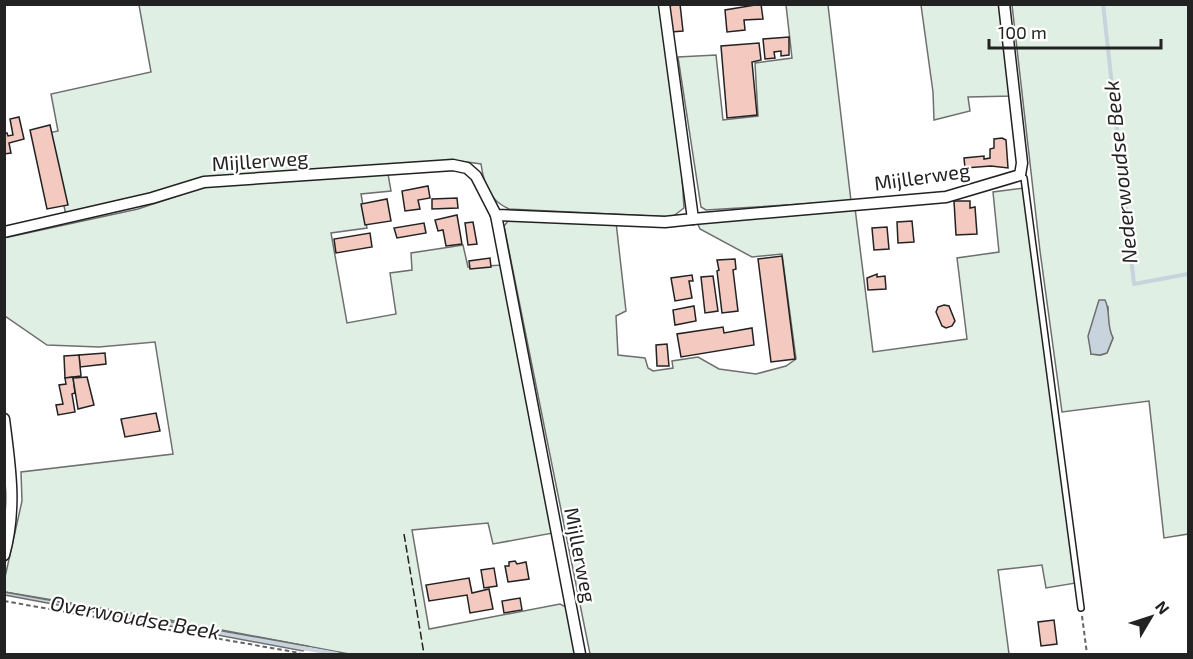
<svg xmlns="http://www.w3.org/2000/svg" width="1193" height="659" font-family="'Exo 2',sans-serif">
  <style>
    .green { fill: #e0efe3; stroke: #6f6f6f; stroke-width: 1.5; fill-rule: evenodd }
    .water { fill: #c7d3dd; stroke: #6f6f6f; stroke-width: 1.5 }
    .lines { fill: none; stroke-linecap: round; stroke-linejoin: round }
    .stream { stroke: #c7d3dd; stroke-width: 4 }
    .building { fill: #f3c9c0; stroke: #222; stroke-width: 1.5 }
    .service-casing { stroke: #222; stroke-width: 8 }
    .minor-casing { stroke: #222; stroke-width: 13 }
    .path { stroke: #646464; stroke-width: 2; stroke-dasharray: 4.5 3; stroke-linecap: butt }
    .service { stroke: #fff; stroke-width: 5 }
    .minor { stroke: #fff; stroke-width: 10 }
    .fence { stroke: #222; stroke-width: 1.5; stroke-dasharray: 8 3; stroke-linecap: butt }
    .labels { text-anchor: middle; stroke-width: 4.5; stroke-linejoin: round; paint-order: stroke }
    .street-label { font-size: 20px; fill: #222; stroke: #fff }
    .water-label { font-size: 21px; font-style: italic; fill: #222; stroke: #fff }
  </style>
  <rect width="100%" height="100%" fill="#fff"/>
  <g class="green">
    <path d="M139 5H659L681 162 684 208 672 217 509 209C489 200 484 185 481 164L460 161 199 178 174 189 66 215 48 133 58 131 51 94 151 72Z"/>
    <polygon points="786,5 828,5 851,201 706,210 701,207 678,57 716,55 723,120 758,116 755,63 792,58"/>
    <polygon points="921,5 1001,5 1013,96 968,97 970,111 934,120 933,92"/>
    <path d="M1012 5H1188V534L1164 538 1149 401 1062 412 1040 251ZM1108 306V327L1113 338 1107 353 1101 355 1091 354Z"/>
    <polygon points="388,174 391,191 361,194 367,228 331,233 347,323 396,314 390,273 412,270 411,253 463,245 468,267 503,265 553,533 493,544 488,523 412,530 429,629 560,604 568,608 577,654 349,654 148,616 5,592 5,577 22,501 21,472 173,454 155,342 99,347 47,345 5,316 4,238 138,209 213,184"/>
    <polygon points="1024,188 1076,583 1046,588 1042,565 998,570 1009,654 590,654 504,226 509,220 616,222 626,311 616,316 618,355 645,358 648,368 653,371 673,368 672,361 698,357 719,369 756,374 786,366 796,359 782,254 752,257 700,229 697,222 855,208 873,352 967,339 957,258 999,252 993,192"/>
  </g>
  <g class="water">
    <path d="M1099 300H1105C1111 311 1106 325 1113 338L1107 353 1100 355 1091 354 1088 336Z"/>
    <polygon points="4,592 307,646 303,651 5,595"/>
  </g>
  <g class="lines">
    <g class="stream">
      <polyline points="1103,4 1134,284 1188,274"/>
      <polyline points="302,648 337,654"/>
    </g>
  </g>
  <g class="building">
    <polygon points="680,4 683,31 671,32 668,6"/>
    <polygon points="761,4 763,19 744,20 745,30 727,32 725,10"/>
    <polygon points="789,37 789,55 781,56 781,51 774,52 775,58 765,59 763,39"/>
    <polygon points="759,43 761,60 752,62 757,115 727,118 721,46"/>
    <polygon points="19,117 24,139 9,143 11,153 4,154 4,133 7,133 8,136 13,135 10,119"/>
    <polygon points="50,125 68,205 47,209 30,130"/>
    <polygon points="1002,138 1006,140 1008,168 991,166 965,168 964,158 984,156 984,159 990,158 990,149 994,148 994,139"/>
    <polygon points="428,186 430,198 418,200 420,209 405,211 402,191"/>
    <polygon points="457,198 458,208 432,209 432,199"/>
    <polygon points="387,199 391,221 365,225 361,204"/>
    <polygon points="954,201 970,201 970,208 975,207 977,234 956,235"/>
    <polygon points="457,215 462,244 446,246 443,230 438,231 435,220"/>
    <polygon points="912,221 914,242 898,243 897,222"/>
    <polygon points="473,222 477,244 468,245 465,223"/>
    <polygon points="424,223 426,233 397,238 394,228"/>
    <polygon points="887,227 889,249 874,250 872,228"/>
    <polygon points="370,233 372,247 336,253 334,239"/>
    <polygon points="782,256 795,359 771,362 758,259"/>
    <polygon points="490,258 491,267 470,269 469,261"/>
    <polygon points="735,259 736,269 733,270 738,311 722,313 717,271 719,270 717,260"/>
    <polygon points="877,274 877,277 885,276 886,289 868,290 867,278"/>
    <polygon points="692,275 693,281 689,281 692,298 675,301 671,278"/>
    <polygon points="713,276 718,311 705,313 701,277"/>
    <polygon points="944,305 949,306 955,321 952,326 946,328 942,326 936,312 938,307"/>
    <polygon points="694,306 696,321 675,325 673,310"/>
    <polygon points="723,327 724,333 752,328 754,345 681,357 677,334"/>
    <polygon points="667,344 669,366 657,366 656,345"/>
    <polygon points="105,353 106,364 80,367 79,355"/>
    <polygon points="79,355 81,376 65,378 64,356"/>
    <polygon points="73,377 75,393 72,394 75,412 58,415 56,405 63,404 59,385 66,384 65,378"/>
    <polygon points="87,377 94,405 78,409 73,378"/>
    <polygon points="156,413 160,431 125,437 121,419"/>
    <polygon points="515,561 517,564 526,562 529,579 508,582 505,566 509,566 509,562"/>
    <polygon points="494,568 497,586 484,588 481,570"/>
    <polygon points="469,578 472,593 489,589 493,609 470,613 467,595 429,601 426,585"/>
    <polygon points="520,598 522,610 504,613 502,601"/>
    <polygon points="1054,620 1057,644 1041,646 1038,622"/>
  </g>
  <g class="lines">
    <g class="service-casing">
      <polyline id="service" points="1020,175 1024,178 1081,608"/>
    </g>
    <g class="minor-casing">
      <g id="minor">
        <polyline points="496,215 580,654"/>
        <polyline points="693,219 946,197 1020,175 1022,163 1004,4"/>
        <polyline points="4,232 152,198 204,182 453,165 467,168 476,176 496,215 665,222 693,219 664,4"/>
        <path d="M4 419C10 466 17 508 4 555"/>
      </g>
    </g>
    <g class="path">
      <polyline points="4,601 300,653"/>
      <polyline points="1082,616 1087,654"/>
    </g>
    <use href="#service" class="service"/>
    <use href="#minor" class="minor"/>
    <polyline class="fence" points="404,534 424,654"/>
  </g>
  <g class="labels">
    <g class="street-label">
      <text transform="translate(260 161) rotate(-4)" y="7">Mijllerweg</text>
      <text transform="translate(922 177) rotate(-8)" y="7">Mijllerweg</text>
      <text transform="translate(580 555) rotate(79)" y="7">Mijllerweg</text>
    </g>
    <g class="water-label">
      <text transform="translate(1121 172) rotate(-96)" y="7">Nederwoudse Beek</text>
      <text transform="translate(135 618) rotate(10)" y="7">Overwoudse Beek</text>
    </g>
  </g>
  <rect width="1193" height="659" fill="none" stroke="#222222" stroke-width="12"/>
  <g transform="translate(1151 617) rotate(51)" stroke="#ffffff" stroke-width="4.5" paint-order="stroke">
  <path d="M0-4.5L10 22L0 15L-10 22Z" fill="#222222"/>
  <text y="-9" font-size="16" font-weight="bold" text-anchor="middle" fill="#222222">N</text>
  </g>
  <path d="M989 39v9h172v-9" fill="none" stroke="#222222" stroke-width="3"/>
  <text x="998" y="39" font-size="18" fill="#222222" stroke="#ffffff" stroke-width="4.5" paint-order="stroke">100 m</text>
</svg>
